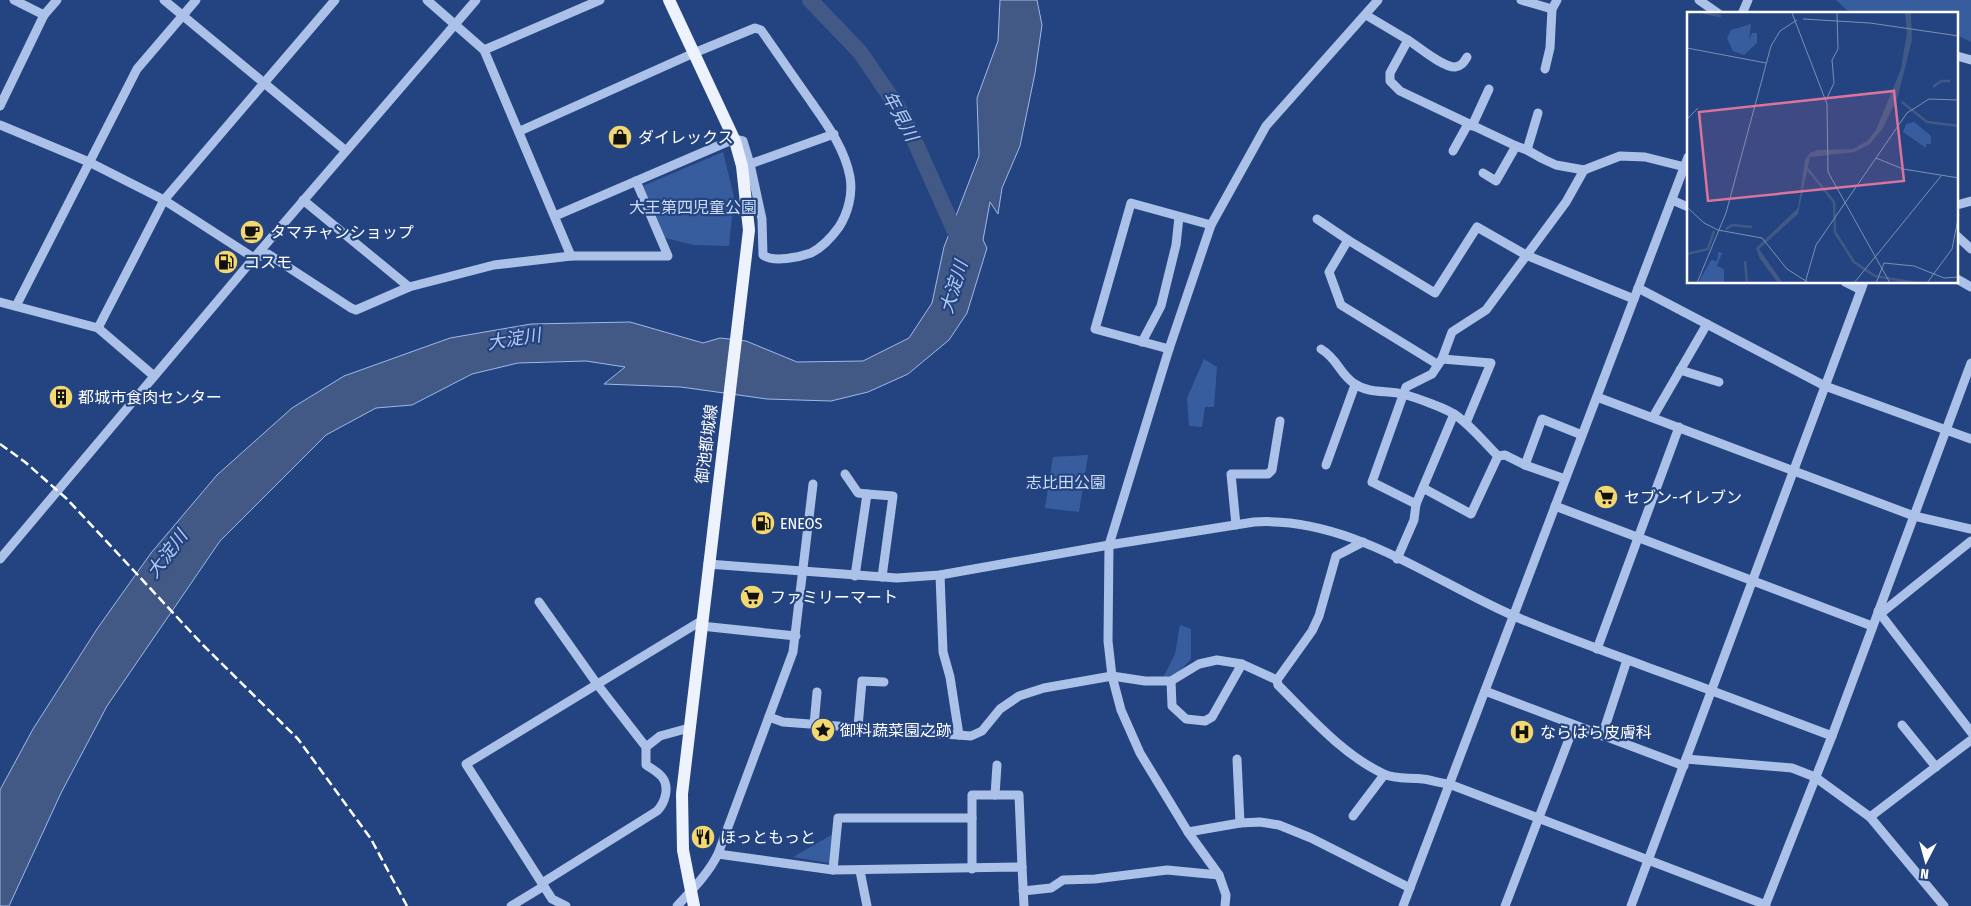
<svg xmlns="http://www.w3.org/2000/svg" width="1971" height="906" font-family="'Fira Sans Condensed','Noto Sans JP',sans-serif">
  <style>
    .green { fill: #385d9f }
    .water { fill: #425986; stroke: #9fbae8 }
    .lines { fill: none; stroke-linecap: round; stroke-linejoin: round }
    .river { stroke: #425986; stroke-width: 16 }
    .minor { stroke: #abc1e7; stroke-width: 9 }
    .major { stroke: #edf2fd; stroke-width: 12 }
    .rail { stroke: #fff; stroke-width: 2.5; stroke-dasharray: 9 4; stroke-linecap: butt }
    .labels { text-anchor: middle; stroke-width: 4.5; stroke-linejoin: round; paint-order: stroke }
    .poi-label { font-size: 16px; fill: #fff; stroke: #244481; text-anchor: start }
    .park-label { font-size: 16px; fill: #cfddf6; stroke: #244481 }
    .street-label { font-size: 16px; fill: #fff; stroke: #244481 }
    .water-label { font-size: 18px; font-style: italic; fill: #b6cbef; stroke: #244481 }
    .inset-river { fill: none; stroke: #425986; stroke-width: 2.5 }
    .inset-road { fill: none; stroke: #7c8fb3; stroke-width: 1 }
    .view { fill: #da749d; fill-opacity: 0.15; stroke: #da749d; stroke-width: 2.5 }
    .inset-edge { fill: none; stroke: #fff; stroke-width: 2.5 }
  </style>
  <rect width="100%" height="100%" fill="#244481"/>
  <g class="green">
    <polygon points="1836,0 1971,0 1971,42 1957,35 1957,14 1851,14"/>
    <polygon points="723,152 734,197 729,246 694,245 665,238 643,186"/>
    <polygon points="1204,359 1217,367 1214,407 1205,407 1202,427 1189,426 1187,398"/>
    <polygon points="1088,455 1079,512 1045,508 1053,457"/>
    <polygon points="1180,625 1191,629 1191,659 1177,674 1163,678 1175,654"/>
    <polygon points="835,833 831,861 829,863 793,857"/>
  </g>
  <polygon class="water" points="1000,0 1037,0 1042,25 1035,73 1020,146 1002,188 998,214 990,202 983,240 987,248 967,313 949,340 908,374 868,392 831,401 767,399 681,387 604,384 625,367 586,361 518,363 472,374 412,405 376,408 326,435 220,541 107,706 61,793 9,906 0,906 0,790 33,729 97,629 151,553 217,475 292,408 344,376 450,338 531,324 630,322 703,343 720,338 746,341 797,362 863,361 909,338 932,303 944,247 979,156 977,98 998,41"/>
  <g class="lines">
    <polyline class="river" points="810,0 860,52 903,115 961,245"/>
    <g class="minor">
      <polyline points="14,0 44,15"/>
      <polyline points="164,0 346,151"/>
      <polyline points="427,0 484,50 571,256"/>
      <polyline points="1521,0 1552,9"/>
      <polyline points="1699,0 1719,14"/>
      <polyline points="1742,14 1748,0"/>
      <polyline points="1366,15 1408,40 1390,73 1390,81 1400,91 1516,146 1527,150 1543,159 1556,165 1584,170 1620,156 1645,157 1685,167"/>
      <path d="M1408 40C1419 47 1442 67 1455 67 1462 66 1464 62 1467 57"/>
      <polyline points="484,50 600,0"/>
      <polyline points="1957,56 1971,60"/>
      <polyline points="1545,69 1550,48 1552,9 1557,0"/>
      <polyline points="0,106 44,15 57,0"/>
      <polyline points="0,125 89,162 164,200 254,258 268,254 351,308 356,310 409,287 494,265 571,256 668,256 636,181"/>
      <polyline points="1472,126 1489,89"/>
      <path d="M520 131 694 53 755 28 761 30C776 51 790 72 805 93 823 119 844 145 850 177 853 194 848 213 839 227 831 238 823 247 811 253 800 257 773 263 763 255L762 219 750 164 834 134"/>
      <polyline points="1527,150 1538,113"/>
      <polyline points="1453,151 1468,124"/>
      <polyline points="1483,173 1496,181 1516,146"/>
      <polyline points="303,200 409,287"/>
      <polyline points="1672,200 1688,207"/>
      <polyline points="1957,205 1971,201"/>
      <polyline points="555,216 734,139 743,141 750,164"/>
      <polyline points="1317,219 1348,240"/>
      <polyline points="1957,236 1971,249"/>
      <polyline points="1957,279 1971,287"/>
      <polyline points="1845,282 1861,290"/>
      <polyline points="1638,288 1825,386 1971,439"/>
      <polyline points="0,302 98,328 154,376"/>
      <polyline points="16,306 137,69 196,0"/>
      <polyline points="98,328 164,200 335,0"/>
      <polyline points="1142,342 1161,306 1176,245 1179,217"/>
      <polyline points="1169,349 1095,329 1131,203 1211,225"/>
      <path d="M1321 349C1339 360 1339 374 1355 384 1369 394 1387 390 1403 394 1414 397 1448 409 1457 416 1472 427 1484 442 1498 456L1505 455 1525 465 1565 479"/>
      <polyline points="1442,359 1491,363 1466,423"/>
      <polyline points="1437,364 1341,305 1329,272 1348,240 1435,293 1477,227 1526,255 1634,299"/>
      <polyline points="1680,370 1719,382"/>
      <polyline points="1597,397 1914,516 1971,529"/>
      <polyline points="1653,417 1707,324"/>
      <polyline points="1326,465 1355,385"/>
      <polyline points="1525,465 1542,419 1582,435"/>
      <polyline points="845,474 858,493 867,494 855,576"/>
      <polyline points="1423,488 1471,514 1498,456"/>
      <polyline points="867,494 893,496 882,577"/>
      <polyline points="1416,504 1372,482 1406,387 1432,374 1442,359 1452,332 1486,310 1566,202 1584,170"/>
      <polyline points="1555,506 1872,626"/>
      <polyline points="1236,525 1231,474 1268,474 1272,470 1280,421"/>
      <polyline points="0,559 254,258 476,0"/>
      <polyline points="1397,559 1414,520 1416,504 1454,414"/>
      <path d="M708 564 897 578 940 575 1109 545 1254 522C1349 516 1431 580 1514 616 1560 636 1608 652 1655 670 1714 691 1773 714 1832 736"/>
      <polyline points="940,575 943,652 950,677 959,735"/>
      <path d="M539 602 597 684 646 747V765C651 768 658 772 662 777 670 787 665 803 657 811L542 883"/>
      <polyline points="1878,611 1971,732"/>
      <polyline points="1880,614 1971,541"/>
      <polyline points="701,626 796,636"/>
      <polyline points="1597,649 1679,427"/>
      <path d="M1277 680 1278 685C1310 717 1343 755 1384 774 1396 780 1410 777 1423 779 1431 780 1440 783 1449 784L1766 905"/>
      <polyline points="1171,681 1172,706 1186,719 1205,721 1212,717 1242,664"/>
      <polyline points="1485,691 1684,766"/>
      <polyline points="769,717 783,722 971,736 982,731 1000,709 1019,696 1044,688 1112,676 1145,681 1171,681 1199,664 1217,660 1242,664 1277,680 1312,631 1319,616 1336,556 1363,542"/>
      <polyline points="814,725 817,692"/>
      <polyline points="1902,725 1936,767"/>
      <polyline points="858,727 862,681 884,682"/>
      <polyline points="1602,736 1627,660"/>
      <polyline points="646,747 660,736 689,728"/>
      <polyline points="1237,759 1240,823"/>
      <polyline points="1686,759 1792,768 1815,777 1870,817 1944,906"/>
      <polyline points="995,795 997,765"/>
      <polyline points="1353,816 1384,775"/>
      <polyline points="1870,817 1971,740"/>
      <polyline points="972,818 972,795 1019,795 1022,867"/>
      <polyline points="1188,832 1240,823 1260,822 1279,825 1311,838 1410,888"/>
      <polyline points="718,854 833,870 1022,867 1024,906"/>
      <polyline points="833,870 838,818 972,818 972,869"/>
      <polyline points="860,871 867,906"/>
      <polyline points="1023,891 1051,888 1063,880 1095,879 1167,870 1219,875"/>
      <polyline points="511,906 544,886"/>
      <polyline points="566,906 552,899 466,764 701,621"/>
      <path d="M677 906C692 890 708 874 718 854L793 652 813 484"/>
      <polyline points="1225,906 1226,895 1219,875 1188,832 1140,753 1121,710 1112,676 1108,641 1109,545 1169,349 1211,225 1266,126 1378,0"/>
      <polyline points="1403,906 1688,157"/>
      <polyline points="1505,906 1574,726"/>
      <polyline points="1631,906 1864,282"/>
      <polyline points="1765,906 1832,736 1971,363"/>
    </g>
    <polyline class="major" points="669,0 735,141 742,166 749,230 682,794 683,850 694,906"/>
    <polyline class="rail" points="0,444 25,462 67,499 203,645 298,739 371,839 407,906"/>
  </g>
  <defs>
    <g id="shop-disc" transform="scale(1.25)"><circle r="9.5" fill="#f2d86e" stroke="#244481"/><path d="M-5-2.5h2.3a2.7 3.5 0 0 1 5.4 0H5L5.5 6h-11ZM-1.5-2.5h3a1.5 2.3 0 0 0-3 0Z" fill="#111"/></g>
    <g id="cafe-disc" transform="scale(1.25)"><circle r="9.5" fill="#f2d86e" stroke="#244481"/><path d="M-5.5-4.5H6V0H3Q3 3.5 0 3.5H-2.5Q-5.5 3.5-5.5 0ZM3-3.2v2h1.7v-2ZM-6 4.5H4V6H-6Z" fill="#111"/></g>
    <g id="fuel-disc" transform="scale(1.25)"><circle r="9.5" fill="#f2d86e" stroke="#244481"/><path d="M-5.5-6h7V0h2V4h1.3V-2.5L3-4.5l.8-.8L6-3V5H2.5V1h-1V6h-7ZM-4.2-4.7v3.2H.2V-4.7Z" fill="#111"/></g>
    <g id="building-disc" transform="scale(1.25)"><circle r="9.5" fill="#f2d86e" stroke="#244481"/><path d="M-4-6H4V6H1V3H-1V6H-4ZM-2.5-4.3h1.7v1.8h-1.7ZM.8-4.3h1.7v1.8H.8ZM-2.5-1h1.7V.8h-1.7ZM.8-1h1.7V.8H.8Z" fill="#111"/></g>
    <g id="supermarket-disc" transform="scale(1.25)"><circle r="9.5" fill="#f2d86e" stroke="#244481"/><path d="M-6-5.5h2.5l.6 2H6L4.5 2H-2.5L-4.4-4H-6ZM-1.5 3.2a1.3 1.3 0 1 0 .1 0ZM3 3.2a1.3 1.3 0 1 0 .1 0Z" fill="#111"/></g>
    <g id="sight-disc" transform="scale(1.25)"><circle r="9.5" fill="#f2d86e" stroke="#244481"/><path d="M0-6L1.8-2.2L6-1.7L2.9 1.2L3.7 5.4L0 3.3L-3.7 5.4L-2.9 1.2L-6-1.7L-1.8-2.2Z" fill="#111"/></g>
    <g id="hospital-disc" transform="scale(1.25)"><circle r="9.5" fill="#f2d86e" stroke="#244481"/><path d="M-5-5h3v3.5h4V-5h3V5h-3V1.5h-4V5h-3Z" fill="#111"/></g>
    <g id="restaurant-disc" transform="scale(1.25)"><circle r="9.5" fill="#f2d86e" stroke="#244481"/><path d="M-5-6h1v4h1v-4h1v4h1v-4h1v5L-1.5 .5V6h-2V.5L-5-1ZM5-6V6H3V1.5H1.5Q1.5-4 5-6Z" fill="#111"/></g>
  </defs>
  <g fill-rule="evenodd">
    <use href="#shop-disc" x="620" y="137"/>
    <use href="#cafe-disc" x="252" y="232"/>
    <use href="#fuel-disc" x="226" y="262"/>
    <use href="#building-disc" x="61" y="397"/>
    <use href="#supermarket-disc" x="1606" y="497"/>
    <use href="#fuel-disc" x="763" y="523"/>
    <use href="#supermarket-disc" x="752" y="597"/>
    <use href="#sight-disc" x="823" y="730"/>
    <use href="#hospital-disc" x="1522" y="732"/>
    <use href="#restaurant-disc" x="703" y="837"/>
  </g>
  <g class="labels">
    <g class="poi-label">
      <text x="638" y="143">ダイレックス</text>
      <text x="270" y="238">タマチャンショップ</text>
      <text x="244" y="268">コスモ</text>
      <text x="78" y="403">都城市食肉センター</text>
      <text x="1624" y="503">セブン-イレブン</text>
      <text x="780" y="529">ENEOS</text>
      <text x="770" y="603">ファミリーマート</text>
      <text x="840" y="736">御料蔬菜園之跡</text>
      <text x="1540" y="738">ならはら皮膚科</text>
      <text x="720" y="843">ほっともっと</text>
    </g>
    <g class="park-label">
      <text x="693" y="213">大王第四児童公園</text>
      <text x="1066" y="488">志比田公園</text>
    </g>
    <g class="street-label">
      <text transform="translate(706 444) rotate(-83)" y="6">御池都城線</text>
    </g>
    <g class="water-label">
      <text transform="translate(900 116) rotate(61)" y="6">年見川</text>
      <text transform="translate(954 287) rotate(-73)" y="6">大淀川</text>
      <text transform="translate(514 339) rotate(-9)" y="6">大淀川</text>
      <text transform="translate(167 554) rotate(-53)" y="6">大淀川</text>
    </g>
  </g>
  <g transform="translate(1687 12)">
    <rect width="271" height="271" fill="#244481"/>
    <path d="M64 12 62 28 65 21H70V31L57 43 46 39 40 26 44 18ZM227 110 244 124V132H239V136L216 120 219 112ZM31 240 35 241 30 254 37 257V271H11L24 248 30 249Z" fill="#385d9f"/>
    <path d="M218 1H224L225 28 211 84 196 116 183 132 168 140 123 145 111 202 72 237 96 271H91L73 247 69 236 111 196 118 148 123 141 130 138 166 137 180 129 189 118 214 57 220 20Z" fill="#425986"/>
    <path class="inset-river" d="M17 1 34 4M246 75 254 69H263M215 90 240 110 272 114M119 155 147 190 148 220 167 250 188 264 229 271M39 217 45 213 65 215M0 242 21 237 27 219M58 249 60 271"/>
    <path class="inset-road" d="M105 1 140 92 141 160 203 271M116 7 183 11 272 24M0 36 79 51M139 88 147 71 145 48 151 37 150 1M0 107 11 96M189 146 216 157 272 166M0 195 17 211 31 218 75 226 100 257 122 271M10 271 39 201 84 34 93 19 110 8M118 271 129 233 220 101 242 87 272 88M167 271 254 164M189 271 197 251 227 254 257 266 272 265M240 271 265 237 272 202"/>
    <path class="view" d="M207 79 217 169 21 189 12 100Z"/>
    <rect width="271" height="271" class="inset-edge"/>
  </g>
  <g transform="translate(1926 861) rotate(186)" stroke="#244481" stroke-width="4" paint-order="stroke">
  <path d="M0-4L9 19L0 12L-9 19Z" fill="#ffffff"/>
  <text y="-8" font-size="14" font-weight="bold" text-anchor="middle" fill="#ffffff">N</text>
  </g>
</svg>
